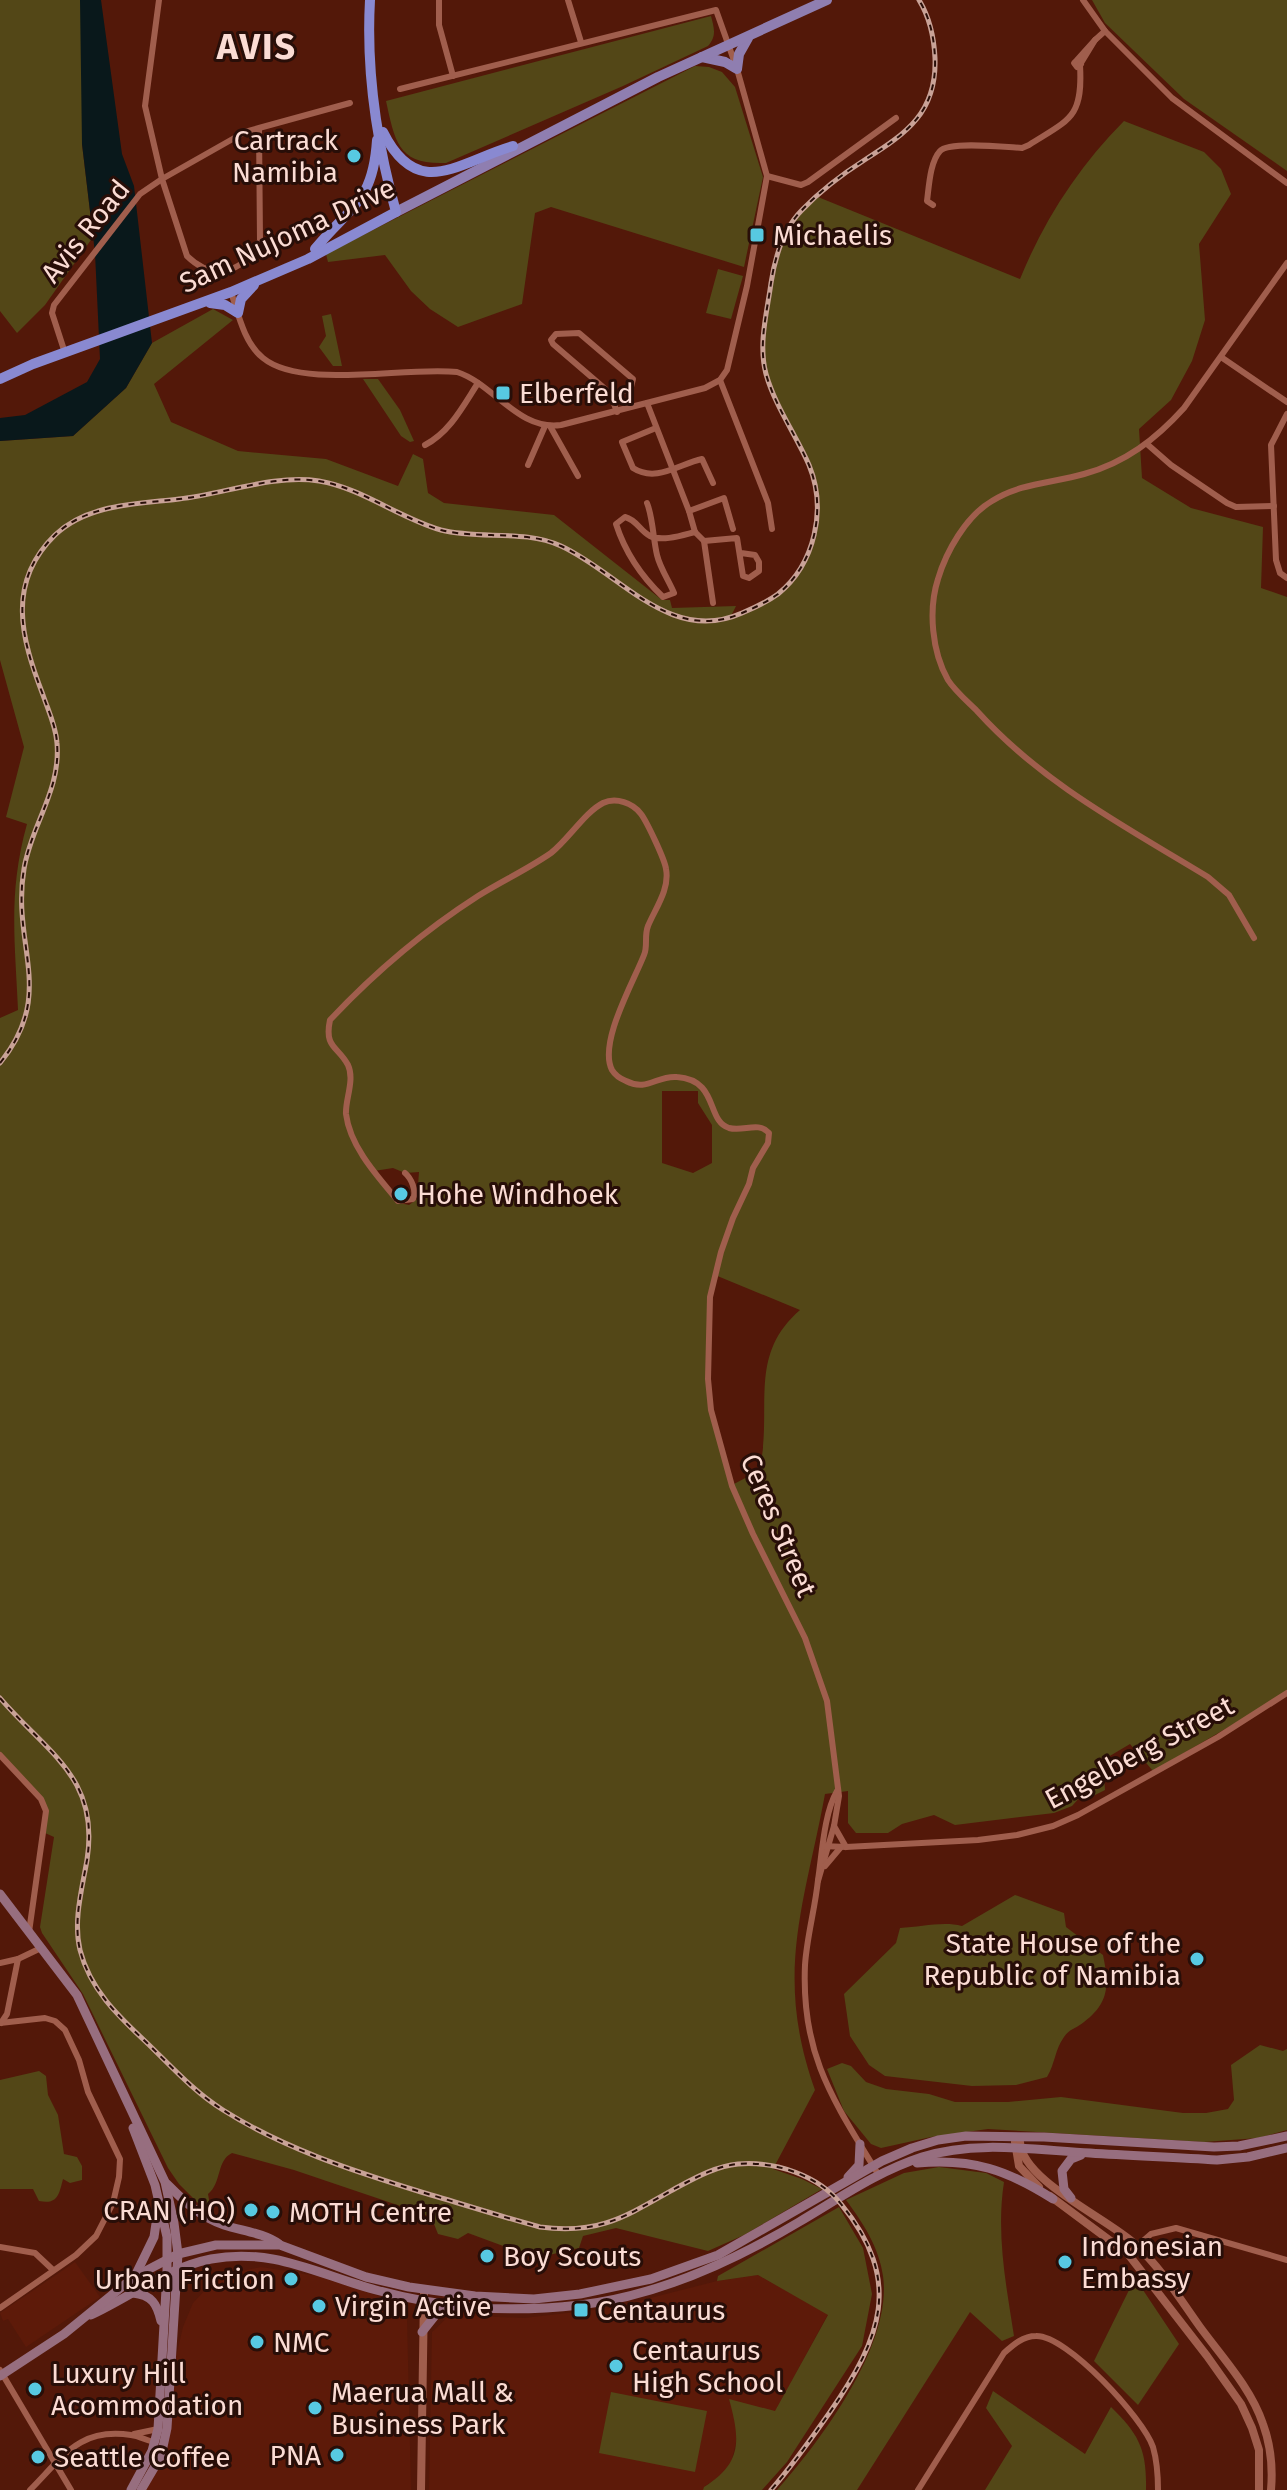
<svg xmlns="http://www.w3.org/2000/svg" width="1287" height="2490" font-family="'Fira Sans',sans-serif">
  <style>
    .built { fill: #5d1a09 }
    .green { fill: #534717; fill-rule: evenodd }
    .water { fill: #09181b }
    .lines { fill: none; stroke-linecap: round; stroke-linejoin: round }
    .minor { stroke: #a05e4d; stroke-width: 6 }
    .tertiary { stroke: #a05e4d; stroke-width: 8 }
    .secondary { stroke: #976e7f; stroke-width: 9 }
    .primary { stroke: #8f7eb0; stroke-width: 10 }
    .trunk { stroke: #8989d1; stroke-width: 10 }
    .rail-casing { stroke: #c9a297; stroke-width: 5 }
    .rail { stroke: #280e08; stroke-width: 2; stroke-dasharray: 6; stroke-linecap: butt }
    .poi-dot { fill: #57c9e2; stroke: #280e08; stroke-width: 3 }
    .labels { text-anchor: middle; stroke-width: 6; stroke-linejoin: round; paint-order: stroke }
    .poi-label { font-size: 28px; fill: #fbdcd4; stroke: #280e08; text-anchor: start }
    .street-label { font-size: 28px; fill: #fbdcd4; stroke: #280e08 }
    .district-label { font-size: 36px; font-weight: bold; letter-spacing: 2px; fill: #fbdcd4; stroke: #280e08 }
  </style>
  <rect width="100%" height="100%" fill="#531809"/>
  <g class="built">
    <polygon points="75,2262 100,2297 26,2347 8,2319 3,2321 0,2313"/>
    <polygon points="261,2267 318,2276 384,2298 407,2317 411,2490 145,2490 161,2462 176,2357 183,2327 193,2303 207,2288 232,2273"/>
    <polygon points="758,2275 828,2314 775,2412 738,2434 731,2463 723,2475 705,2486 703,2490 429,2490 432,2332 450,2315 524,2318 611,2308 717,2281"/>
  </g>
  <g class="green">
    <polygon points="0,0 82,0 82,144 93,237 45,305 17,333 0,311"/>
    <polygon points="1092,0 1287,0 1287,171 1184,99 1105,23"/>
    <path d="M711 16C714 28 717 36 708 46L623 86 446 163C398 165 395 142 386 101Z"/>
    <polygon points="695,66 709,67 722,72 735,87 763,177 744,267 551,207 535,213 522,304 458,327 430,309 411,291 385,255 328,262 326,254"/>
    <path d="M1124 121 1204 152 1221 169 1231 194 1199 244 1205 320 1192 361 1171 400 1139 429 1142 478 1191 508 1263 527 1261 588 1287 597V1693L1153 1771 1130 1744 1103 1760 1105 1790 1093 1796 1082 1795 1072 1806 1054 1813 955 1825 934 1815 902 1824 888 1833H856L848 1823V1791L825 1794C804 1907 774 1975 815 2090L773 2169 802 2179 822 2189 744 2235 708 2251 616 2228 583 2236 579 2248 536 2258 468 2233 458 2239 438 2234 432 2219 424 2214 294 2170 232 2153C216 2161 222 2183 208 2194L210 2205 206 2211 179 2184 168 2168 83 1994 42 1933 40 1927 54 1837 45 1833V1807L0 1755V1018L18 1010C15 941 8 892 27 824L6 817 24 747 0 660V441L73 436 126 388 152 343 213 309 233 320 154 384 171 422 238 451 326 459 398 486 413 454 423 459 428 493 444 503 554 515 662 600H670L672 608 736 606 730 618C745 612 761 606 774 597 814 570 826 515 811 471 801 438 777 410 767 377 759 347 766 316 771 286 776 247 787 222 818 197L1020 279C1044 220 1079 166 1124 121ZM662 1091H698V1103L712 1125V1163L693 1173 662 1163ZM393 1168 405 1173 419 1172 417 1199 409 1205 395 1202 374 1171ZM715 1275 800 1310C747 1356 773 1408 760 1467L753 1474 732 1485 711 1410 710 1297Z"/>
    <polygon points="718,269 743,276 731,319 706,313"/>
    <polygon points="331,314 342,366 333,366 319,347 326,336 322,316"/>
    <polygon points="363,379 378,379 400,410 414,441 410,442 401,436"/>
    <path d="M1015 1895 1064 1913 1066 1927 1103 1955C1109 1984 1110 2002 1084 2022 1077 2028 1069 2029 1064 2037 1055 2049 1055 2064 1047 2077L1016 2085 972 2086 885 2076 869 2065 850 2036 844 1994 896 1943 900 1928C921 1927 943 1921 962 1926Z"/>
    <polygon points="1260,2045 1283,2051 1287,2049 1287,2130 1258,2138 1204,2142 988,2129 931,2137 881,2148 871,2144 844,2111 827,2069 842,2063 851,2066 866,2082 886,2089 929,2094 955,2102 1008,2102 1061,2097 1183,2113 1206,2113 1228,2109 1234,2100 1231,2065"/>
    <path d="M39 2071 46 2076 48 2095 58 2115 64 2154 77 2157 82 2166V2180L70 2183 63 2179C59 2194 58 2205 39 2201L33 2189H0V2080Z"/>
    <path d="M939 2167 986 2173 1004 2182C996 2233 1006 2285 1014 2336L1002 2341 970 2312 857 2490H777C820 2442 893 2344 883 2276 879 2247 863 2223 846 2200L904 2173Z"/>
    <path d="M839 2207 863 2248 872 2294 862 2346 787 2462 762 2490H703L704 2487C743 2463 740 2439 729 2399L775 2411 828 2315 758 2275 717 2281 718 2276Z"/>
    <polygon points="1135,2278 1179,2344 1138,2405 1094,2361"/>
    <path d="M993 2391 1085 2454 1111 2407C1139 2434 1147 2450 1146 2490H985L1012 2446 986 2408Z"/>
    <polygon points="611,2392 707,2411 695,2472 599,2453"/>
  </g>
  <polygon class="water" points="80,0 101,0 122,154 134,186 152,343 126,388 73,436 0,441 0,418 25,415 87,382 100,359 95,253 82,144"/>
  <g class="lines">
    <g class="minor">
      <polyline points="439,0 439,25 453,76"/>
      <polyline points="568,0 581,42"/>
      <polyline points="1083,0 1105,31 1172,98 1287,183"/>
      <polyline points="1077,60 1074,63 1077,67 1081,64 1077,60 1095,40"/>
      <polyline points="1081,63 1095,40 1105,31"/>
      <path d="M259 128 260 241C243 272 215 283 187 256L162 179 245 132 259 128 350 103"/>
      <polyline points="767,176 801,185 808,182 896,118"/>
      <path d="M933 205 927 201C929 186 930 162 940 151 949 141 1005 147 1022 148L1029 145C1070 119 1083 118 1080 65"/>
      <path d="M231 292C238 313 244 343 263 358 302 390 406 366 457 372 494 384 518 431 561 425L705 388 720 380 727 370 747 286 767 176 737 69 716 10 400 89"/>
      <polyline points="65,353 52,313 54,305 140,194 162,179 145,106 159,0"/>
      <polyline points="1221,357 1287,402"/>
      <polyline points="720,380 768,503 772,529"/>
      <polyline points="613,397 631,387 633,379 579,333 556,334 551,340 553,344 610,393 617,412"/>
      <polyline points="647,403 689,511 695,532"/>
      <polyline points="1287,414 1271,445 1276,560 1280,573 1287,578"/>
      <polyline points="550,426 578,476"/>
      <path d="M656 428 622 442 633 468C656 483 679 464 702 459L713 483"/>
      <polyline points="1147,444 1171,465 1227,503 1236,507 1274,506"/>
      <path d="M425 445C450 432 463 406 478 383"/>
      <polyline points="528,465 545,426"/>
      <path d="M647 503C653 518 653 538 657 555 660 568 669 581 674 593L663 597C642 577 625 552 616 524L625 517C637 520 640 531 650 536 662 542 683 535 695 532"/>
      <polyline points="689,511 724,498 733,529"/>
      <polyline points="695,532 704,541 713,603"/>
      <polyline points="704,541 737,538 743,576 749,578 759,571 759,562 755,555 741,553"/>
      <path d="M1254 938 1229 895 1208 877C1126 827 1043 784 977 711 968 702 955 691 948 680 932 652 928 610 938 579 946 552 966 516 992 501 1020 483 1053 483 1084 474 1125 463 1156 439 1184 408L1287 263"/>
      <path d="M405 1173C411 1178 417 1191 413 1199L398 1201C378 1177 350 1147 346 1114 345 1100 355 1080 348 1065 338 1046 324 1048 330 1020 376 971 422 932 478 896 502 881 528 869 551 853 568 840 585 812 603 803 616 797 633 803 641 814 647 822 665 860 666 869 670 889 655 909 648 926 644 936 648 946 644 955 634 981 598 1043 612 1070 615 1075 621 1079 626 1081 647 1092 657 1075 677 1077 719 1080 706 1121 729 1128 744 1132 758 1121 769 1133L768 1143 753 1168 749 1184 733 1218 721 1252 710 1297 708 1379 711 1410 732 1486 753 1534 805 1638 827 1701 839 1796 834 1826 818 1881"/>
      <polyline points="0,1755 41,1799 46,1811 29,1932"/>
      <path d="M837 1791C824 1813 822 1854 818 1880 815 1909 807 1936 805 1965 801 2056 834 2101 878 2174"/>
      <polyline points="834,1826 846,1847"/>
      <polyline points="823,1846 846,1847 978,1840 1017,1835 1053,1826 1078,1815 1218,1737 1287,1693"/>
      <polyline points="825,1866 841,1847"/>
      <polyline points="0,1963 18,1959 41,1948"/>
      <polyline points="0,2023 45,2018 55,2021 65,2030 79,2060 88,2092 120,2159 119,2177 113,2203 96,2236 76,2255 0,2308"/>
      <polyline points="1,2023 7,2014 18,1959"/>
      <polyline points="0,2247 35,2253 53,2270"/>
      <polyline points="1128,2254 1151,2234 1176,2228 1287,2260"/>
      <polyline points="0,2370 71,2490"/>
      <polyline points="134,2434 158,2429"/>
      <path d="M30 2490C63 2457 79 2427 131 2435 140 2436 147 2441 155 2442"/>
      <path d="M918 2490 1004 2353C1013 2345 1023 2336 1036 2336 1067 2335 1143 2418 1153 2447 1157 2461 1158 2476 1158 2490"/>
    </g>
    <g class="tertiary">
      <polyline points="1015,2142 1019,2166 1039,2187"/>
      <path d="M1020 2142C1022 2181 1109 2219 1136 2245 1161 2268 1180 2299 1200 2327 1222 2357 1251 2388 1263 2424 1271 2446 1273 2467 1271 2490"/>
      <polyline points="1050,2196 1128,2254 1207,2356 1241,2404 1252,2428 1259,2450 1259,2490"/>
      <polyline points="421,2490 424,2294"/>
    </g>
    <g class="secondary">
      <polyline points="0,1894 77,1995 165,2182 174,2223 178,2254 167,2428 161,2456 141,2490"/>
      <path d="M917 2163C973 2158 1007 2170 1053 2199"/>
      <polyline points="848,2177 859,2165 860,2144"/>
      <path d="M167 2184C185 2202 200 2217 224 2225 242 2231 264 2233 279 2244"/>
      <polyline points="1071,2198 1064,2189 1062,2171 1071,2159 1081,2155"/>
      <polyline points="136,2274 154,2237 158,2210"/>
      <path d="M133 2293C152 2295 157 2304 161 2321"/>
      <path d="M91 2315C132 2296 166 2268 211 2259 273 2247 319 2275 376 2290 445 2309 508 2313 580 2305 658 2296 732 2262 799 2222 840 2198 876 2172 922 2157 976 2140 1035 2150 1090 2153 1133 2156 1175 2157 1217 2160L1248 2157 1287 2148"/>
      <polyline points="422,2332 438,2312 454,2307"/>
      <polyline points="0,2376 64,2334 134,2277 178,2254 216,2245 280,2245 366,2277 409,2287 475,2296 534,2299 580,2294 651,2279 718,2255 882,2161 912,2148 938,2140 966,2136 1044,2137 1214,2147 1239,2146 1287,2136"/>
      <polyline points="131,2490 152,2451 158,2429 167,2272 167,2237 155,2185 133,2128"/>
    </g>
    <g class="primary">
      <polyline points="702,57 725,62 737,69 739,54 748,38"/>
      <polyline points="396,212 658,77 827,0"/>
    </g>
    <g class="trunk">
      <path d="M383 132C418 202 458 162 513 146"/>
      <path d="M315 249C350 206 373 203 377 140"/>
      <polyline points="210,303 225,305 238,313 241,299 254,285"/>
      <path d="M0 379 33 364 231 292 308 259 396 212C377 144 366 71 370 0"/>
    </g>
    <g class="rail-casing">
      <g id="rail">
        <path d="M0 1063C57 993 11 946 24 869 31 825 61 791 57 743 56 726 48 710 43 695 21 638 6 583 55 535 87 504 137 504 179 499 225 494 273 474 319 481 362 488 399 518 441 530 480 540 524 529 561 546 620 573 670 645 742 613 754 608 767 602 778 594 815 564 827 509 809 465 796 435 775 406 766 374 758 344 767 313 771 283 775 257 783 229 802 210 820 191 844 173 866 159 907 133 937 112 935 58 934 37 930 18 919 0"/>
        <path d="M0 1698C47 1753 100 1777 87 1860 82 1889 73 1921 80 1950 90 1989 117 2015 146 2042 170 2065 194 2092 223 2110 283 2148 350 2170 418 2191 459 2203 499 2216 540 2227 600 2235 626 2216 676 2188 695 2178 716 2166 738 2164 775 2161 818 2175 841 2204 904 2281 881 2338 830 2412 811 2439 793 2465 771 2490"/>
      </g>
    </g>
    <use href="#rail" class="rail"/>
  </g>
  <g class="poi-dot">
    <circle cx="354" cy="156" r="8"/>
    <rect x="749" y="227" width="16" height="16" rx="4"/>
    <rect x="495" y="385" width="16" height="16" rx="4"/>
    <circle cx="401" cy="1194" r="8"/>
    <circle cx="1197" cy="1959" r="8"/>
    <circle cx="251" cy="2210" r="8"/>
    <circle cx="273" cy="2212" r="8"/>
    <circle cx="487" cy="2256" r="8"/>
    <circle cx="1065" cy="2262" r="8"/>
    <circle cx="291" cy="2279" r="8"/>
    <circle cx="319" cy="2306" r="8"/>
    <rect x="573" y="2302" width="16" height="16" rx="4"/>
    <circle cx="257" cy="2342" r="8"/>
    <circle cx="616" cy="2366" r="8"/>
    <circle cx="35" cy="2389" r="8"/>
    <circle cx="315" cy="2408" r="8"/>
    <circle cx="337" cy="2455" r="8"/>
    <circle cx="38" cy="2457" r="8"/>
  </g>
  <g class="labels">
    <g class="poi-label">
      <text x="338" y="150" text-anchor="end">Cartrack<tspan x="338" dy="32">Namibia</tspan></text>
      <text x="773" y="245">Michaelis</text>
      <text x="519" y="403">Elberfeld</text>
      <text x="417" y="1204">Hohe Windhoek</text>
      <text x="1181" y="1953" text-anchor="end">State House of the<tspan x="1181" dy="32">Republic of Namibia</tspan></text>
      <text x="235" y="2220" text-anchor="end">CRAN (HQ)</text>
      <text x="289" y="2222">MOTH Centre</text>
      <text x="1081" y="2256">Indonesian<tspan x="1081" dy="32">Embassy</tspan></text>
      <text x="503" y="2266">Boy Scouts</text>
      <text x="275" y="2289" text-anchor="end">Urban Friction</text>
      <text x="335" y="2316">Virgin Active</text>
      <text x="597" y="2320">Centaurus</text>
      <text x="273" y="2352">NMC</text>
      <text x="632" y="2360">Centaurus<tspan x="632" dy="32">High School</tspan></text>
      <text x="51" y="2383">Luxury Hill<tspan x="51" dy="32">Acommodation</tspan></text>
      <text x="331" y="2402">Maerua Mall &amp;<tspan x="331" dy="32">Business Park</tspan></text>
      <text x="321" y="2465" text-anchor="end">PNA</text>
      <text x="54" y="2467">Seattle Coffee</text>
    </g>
    <g class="street-label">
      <text transform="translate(85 231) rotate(-51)" y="10">Avis Road</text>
      <text transform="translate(287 235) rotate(-25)" y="10">Sam Nujoma Drive</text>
      <text transform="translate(779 1525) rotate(67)" y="10">Ceres Street</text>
      <text transform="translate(1139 1752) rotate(-28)" y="10">Engelberg Street</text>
    </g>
    <g class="district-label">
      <text x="257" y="59">AVIS</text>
    </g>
  </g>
</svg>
